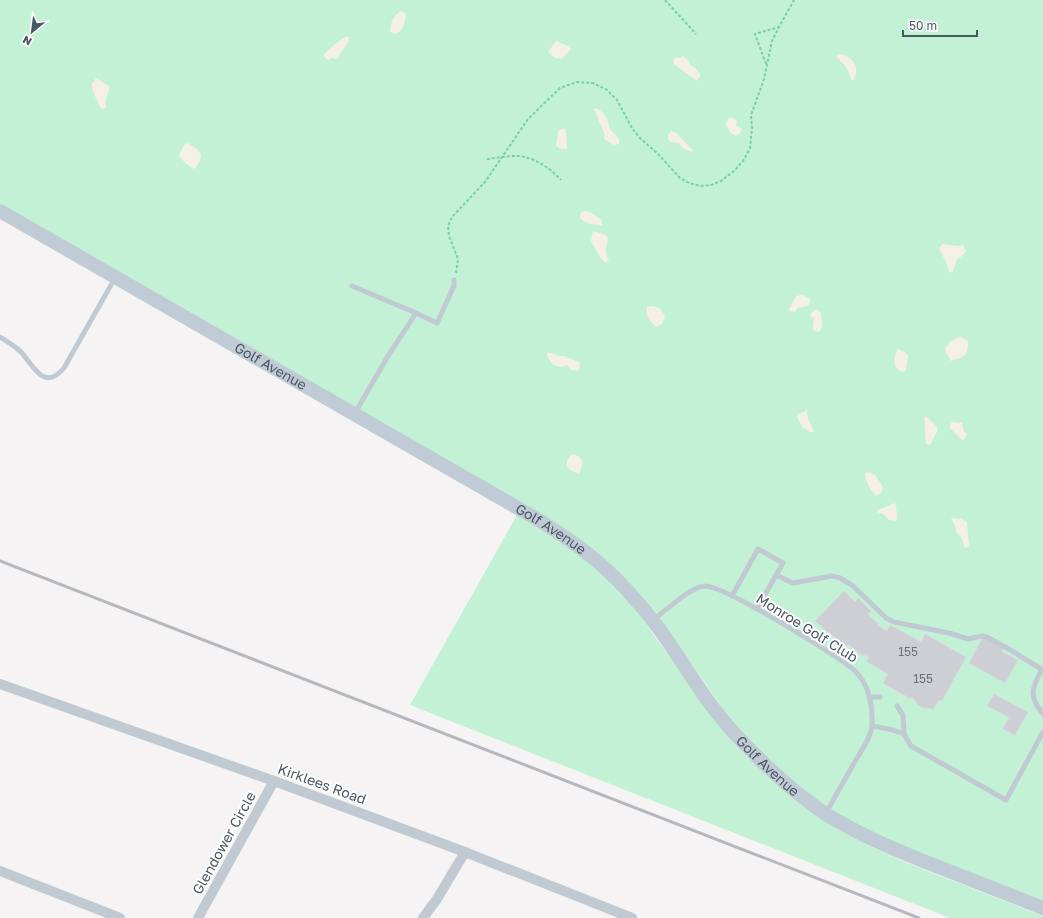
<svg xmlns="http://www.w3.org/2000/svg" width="1043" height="918" font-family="'Golos Text',sans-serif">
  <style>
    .green { fill: #c3f1d5 }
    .sand { fill: #f5f0e5 }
    .building { fill: #cdcfd5; stroke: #d7d9de }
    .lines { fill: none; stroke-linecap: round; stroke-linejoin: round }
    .path { stroke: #7ad0a6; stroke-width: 2; stroke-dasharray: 3 2; stroke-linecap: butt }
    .lane { stroke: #c1cad2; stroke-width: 5 }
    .street { stroke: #c1cad2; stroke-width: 10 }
    .secondary { stroke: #c1cbd6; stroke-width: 14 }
    .rail { stroke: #b5b8bd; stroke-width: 3 }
    .labels { text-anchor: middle; stroke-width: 4; stroke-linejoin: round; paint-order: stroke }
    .number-label { font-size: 12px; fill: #6b747e }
    .street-label { font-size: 14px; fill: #4a5661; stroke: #fff }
  </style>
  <rect width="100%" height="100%" fill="#f5f3f3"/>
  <g class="green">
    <polygon points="0,0 1043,0 1043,901 963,870 879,836 848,819 814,798 791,780 766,758 728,716 667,629 528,508 206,321 0,204"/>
    <polygon points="517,515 573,550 605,577 636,610 718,725 742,752 767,776 801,805 836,828 874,848 910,864 1043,916 1043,918 950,918 410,705"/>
  </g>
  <g class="sand">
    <path d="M401 11 406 13C405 23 404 32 394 34L390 31C391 22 393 16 401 11Z"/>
    <path d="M347 36 349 38V41L337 59 331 58 328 60 323 56C326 51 341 39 347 36Z"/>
    <polygon points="556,41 568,46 571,49 562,59 555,58 548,52"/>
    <path d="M842 54C855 60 860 67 853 81L851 79C848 69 846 65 837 58V56Z"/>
    <polygon points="683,56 688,60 690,65 694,67 701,75 697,81 675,65 673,61 676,57 680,58"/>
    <path d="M96 78 109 86C110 93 104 97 106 108L102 109C99 106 91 88 92 84 93 82 95 80 96 78Z"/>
    <path d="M596 108C604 112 609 119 609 128L619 139V144L614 145 604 139 605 135 594 109Z"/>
    <polygon points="730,117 734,118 737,121 736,125 742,129 740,133 736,136 731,133 725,124"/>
    <polygon points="565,128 566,131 567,149 561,149 556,146 557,138 559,130"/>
    <polygon points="671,131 675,132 693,150 692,152 683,148 679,143 670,142 668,139 668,135"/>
    <path d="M187 143C201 150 206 156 194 169 190 167 181 160 179 155L184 145Z"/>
    <path d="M585 211 590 212 602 220V225C593 225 586 224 580 218L581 212Z"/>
    <path d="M593 231 606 235 608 239C606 247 604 253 609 260L605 263 600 257 591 241Z"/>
    <polygon points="942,244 958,246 963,245 966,251 962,256 957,259 953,271 950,273 945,260 939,249"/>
    <polygon points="802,295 810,299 810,303 808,306 797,308 795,312 790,311 789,309 796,296"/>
    <path d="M652 306C660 307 662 310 665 317L662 324 656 327C649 321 646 316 647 307Z"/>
    <polygon points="816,309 821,313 822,326 820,331 817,332 813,329 814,318 810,316 811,313"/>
    <path d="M961 337 968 341C967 358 967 355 951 361L945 350C948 342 953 339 961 337Z"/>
    <path d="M898 349 905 352 908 355 906 370 904 372C892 370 893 358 898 349Z"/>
    <polygon points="548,352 559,356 564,356 579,362 580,365 578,371 571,370 567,365 561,367 553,365 547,356 547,353"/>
    <polygon points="807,409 808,419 814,432 810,432 802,427 797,417 798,414 804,412"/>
    <polygon points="926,416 937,427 937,432 930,445 926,444 924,417"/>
    <polygon points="953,422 962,423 964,431 967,434 964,440 961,439 950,428 950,424"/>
    <polygon points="572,454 578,456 582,461 581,470 579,474 570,470 567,466 567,461"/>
    <path d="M869 472 875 475 883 487 882 492 876 496C870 491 865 480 865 473Z"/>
    <path d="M895 503C896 507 898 518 896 521L889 520 883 514 877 512 878 510Z"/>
    <polygon points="951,518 961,519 967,522 969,545 967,548 964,547 962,538 956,532 955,526"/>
  </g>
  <g class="building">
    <polygon points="844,591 855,602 858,598 871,611 868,614 878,624 877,625 887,631 890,625 921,642 925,634 966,657 942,701 939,700 933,710 930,708 922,708 917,704 915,700 911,697 911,699 883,683 888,674 867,662 869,657 864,655 863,656 848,644 845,646 815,621"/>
    <polygon points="983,637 1003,648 1002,652 1018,660 1005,683 969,663"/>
    <polygon points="994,694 1028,712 1015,735 1003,729 1009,717 987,706"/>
  </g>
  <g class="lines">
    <g class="path">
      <polyline points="665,0 696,34"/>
      <polyline points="766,64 755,34 779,27"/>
      <path d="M487 159C499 158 513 154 525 157 538 160 552 170 561 180"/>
      <polyline points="456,273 458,259 449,236 448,226 452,217 485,182 528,119 560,88 577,82 593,83 607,90 617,100 632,128 640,138 657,153 680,178 689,183 700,186 711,185 721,181 734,171 743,161 750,148 752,128 751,115 764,79 772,41 779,27 794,0"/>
    </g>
    <g class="lane">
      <polyline points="352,286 416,313 388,356 355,413"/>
      <polyline points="416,313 437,323 454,286 454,280"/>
      <path d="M0 337C8 342 15 346 21 352 34 366 44 392 64 368L115 278"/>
      <polyline points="776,575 793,583 832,576 840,578 852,585 886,618 894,622 949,633 968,639 982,636 987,637 1012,651 1043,670"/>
      <polyline points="732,596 758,549 783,563 757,609"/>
      <path d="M653 620C665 611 692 586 705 586 723 585 839 656 855 671 869 684 873 706 872 724 872 736 862 749 856 760 846 777 836 795 826 813"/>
      <path d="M1042 669C1032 688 1028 696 1043 714"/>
      <polyline points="869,697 880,697"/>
      <polyline points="897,706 903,715 904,734"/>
      <polyline points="873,726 893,730 904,734 911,746 1006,800 1043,732"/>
    </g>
    <g class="street">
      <polyline points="0,684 274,781 465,852 632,918"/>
      <polyline points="0,871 120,918"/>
      <polyline points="198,918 274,781"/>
      <polyline points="423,918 437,899 465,852"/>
    </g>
    <path class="secondary" id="s1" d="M0 211 537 519C554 530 572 541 588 554 614 574 641 604 660 630 685 665 706 703 735 734 763 764 792 792 826 814 861 836 898 851 936 866 972 880 1007 894 1043 908"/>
    <polyline class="rail" points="0,561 919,918"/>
  </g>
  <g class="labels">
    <g class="number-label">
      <text x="908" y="656">155</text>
      <text x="923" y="683">155</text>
    </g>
    <g class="street-label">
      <text dy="5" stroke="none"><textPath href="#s1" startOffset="312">Golf Avenue</textPath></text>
      <text dy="5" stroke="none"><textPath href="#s1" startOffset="636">Golf Avenue</textPath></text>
      <text transform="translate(807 628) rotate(32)" y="5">Monroe Golf Club</text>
      <text dy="5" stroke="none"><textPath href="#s1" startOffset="960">Golf Avenue</textPath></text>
      <text transform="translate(322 784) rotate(20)" y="5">Kirklees Road</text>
      <text transform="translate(224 843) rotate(-61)" y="5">Glendower Circle</text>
    </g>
  </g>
  <g transform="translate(32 32) rotate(209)" stroke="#ffffff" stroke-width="3" paint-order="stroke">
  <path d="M0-3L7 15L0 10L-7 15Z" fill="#4a5661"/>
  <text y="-6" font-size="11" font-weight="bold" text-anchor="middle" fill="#4a5661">N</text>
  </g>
  <path d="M903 30v6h74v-6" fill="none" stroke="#4a5661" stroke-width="2"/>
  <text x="909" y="30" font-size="12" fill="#4a5661" stroke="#ffffff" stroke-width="3" paint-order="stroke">50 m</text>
</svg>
